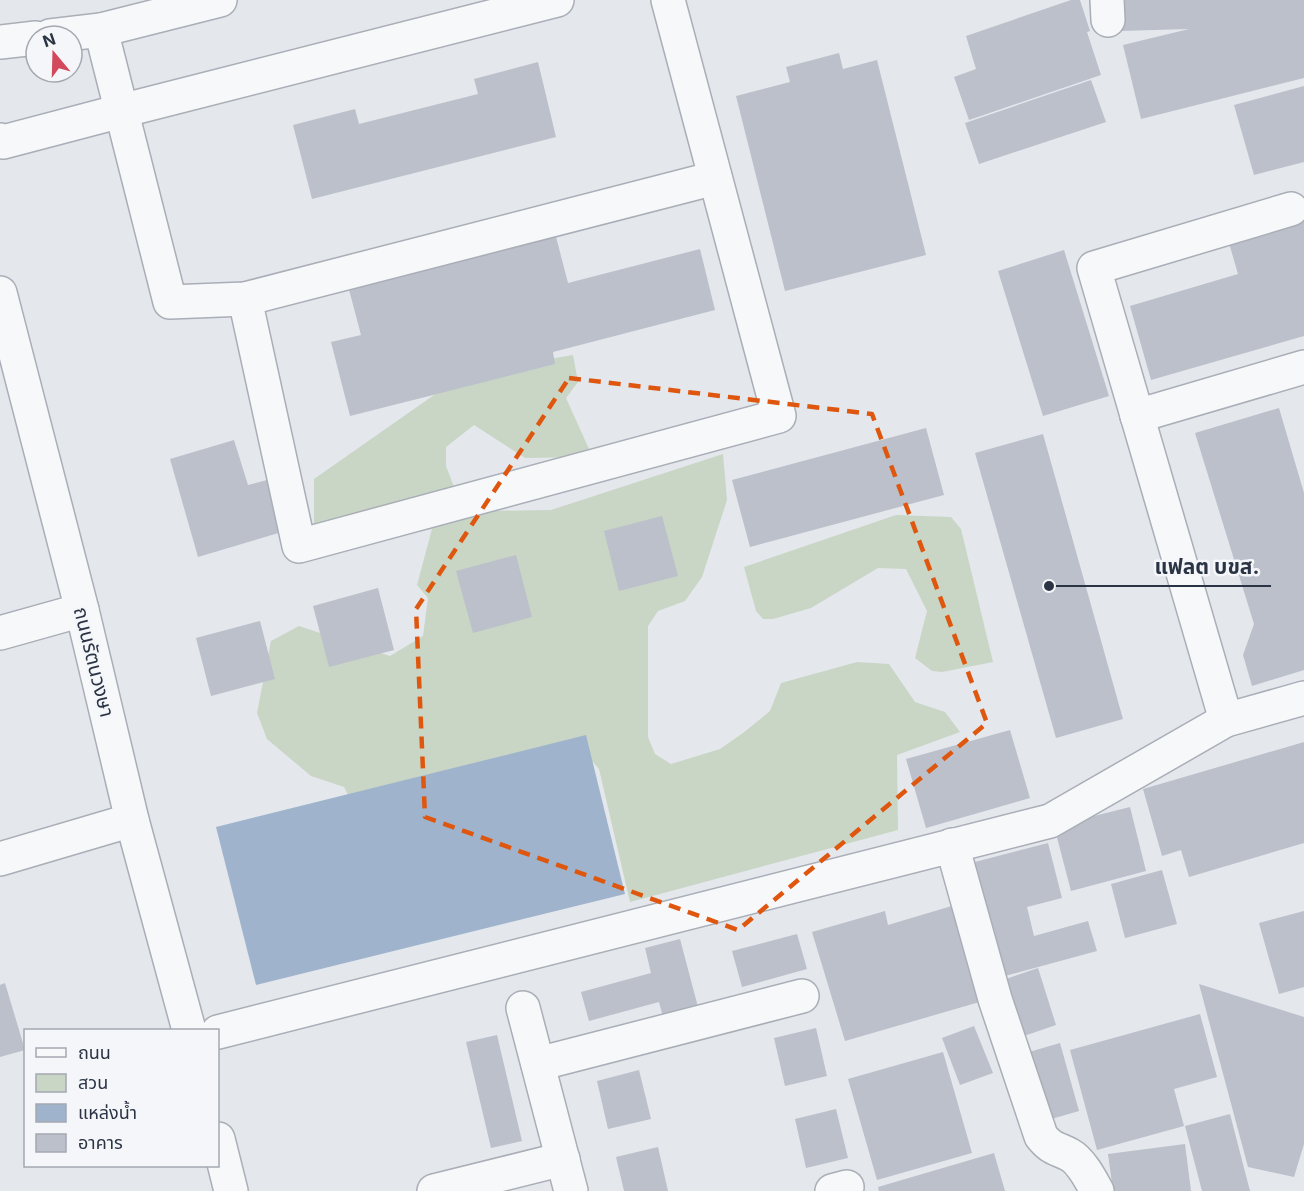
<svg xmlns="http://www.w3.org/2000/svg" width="1304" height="1191" font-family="Inter,'Noto Sans Thai',sans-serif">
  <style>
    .green { fill: #c9d6c5 }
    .water { fill: #9fb4cc }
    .building { fill: #bbc0ca }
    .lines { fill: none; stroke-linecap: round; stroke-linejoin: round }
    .minor-casing { stroke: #a9aeb7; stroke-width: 36 }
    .minor { stroke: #f7f8fa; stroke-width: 33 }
    .marked { fill: none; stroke: #df570f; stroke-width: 4.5; stroke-dasharray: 12 8; stroke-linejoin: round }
    .labels { text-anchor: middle; stroke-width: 5; stroke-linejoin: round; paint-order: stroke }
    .street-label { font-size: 20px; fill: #2b3445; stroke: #f4f6f9 }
    .leader { fill: none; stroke: #2b3445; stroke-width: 2 }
    .callout-dot { fill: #2b3445; stroke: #f4f6f9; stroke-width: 2 }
    .callout-label { font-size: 21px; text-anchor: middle; font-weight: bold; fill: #2b3445; stroke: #f4f6f9; stroke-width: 5; stroke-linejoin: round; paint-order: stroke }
  </style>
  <rect width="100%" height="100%" fill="#e4e7ec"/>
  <g class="green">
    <polygon points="573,355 578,382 566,398 589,449 584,457 525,458 474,425 446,447 446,466 456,492 484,511 551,510 723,454 727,500 702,577 685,601 658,611 648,626 648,737 655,754 671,764 720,749 743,733 770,711 781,683 857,662 889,664 915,702 945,712 960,732 897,755 898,830 630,902 599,769 580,747 357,813 344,787 311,776 267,739 257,713 271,641 299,626 390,656 423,636 428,598 417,585 432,529 353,543 314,538 314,479 464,374"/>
    <polygon points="896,515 951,517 961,529 993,662 942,672 932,671 915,658 927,611 906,569 878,568 811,608 773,619 763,619 756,611 744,567"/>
  </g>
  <polygon class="water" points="586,735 625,894 256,985 216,827"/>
  <g class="building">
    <polygon points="1071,0 1080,0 1090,31 1087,32 1101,75 969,120 954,77 976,69 966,36"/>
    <polygon points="1117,0 1304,0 1304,78 1141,119 1123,45 1189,29 1120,31"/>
    <polygon points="839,53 843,69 877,60 926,255 785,291 736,96 790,82 786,67"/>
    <polygon points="538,62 556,137 312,199 293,125 355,109 359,124 478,94 474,79"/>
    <polygon points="1091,80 1106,122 979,164 965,123"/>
    <polygon points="1304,86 1304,162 1254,175 1234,105"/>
    <polygon points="1304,221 1304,336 1151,380 1130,306 1238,274 1229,243"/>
    <polygon points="554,229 568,283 700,249 715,310 553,352 555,364 350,416 331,342 361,335 347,282"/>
    <polygon points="1064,250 1109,396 1043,416 998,271"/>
    <polygon points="1279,408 1304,493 1304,670 1252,686 1243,655 1254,624 1195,433"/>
    <polygon points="926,428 944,495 750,547 732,480"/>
    <polygon points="1043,434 1123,719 1056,738 975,453"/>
    <polygon points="234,440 248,485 267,480 282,532 198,557 170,459"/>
    <polygon points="662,516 678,576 619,591 604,531"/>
    <polygon points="516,555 532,617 473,633 456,571"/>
    <polygon points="378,588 394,650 329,667 313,606"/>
    <polygon points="260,621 275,679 211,696 196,638"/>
    <polygon points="1010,730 1030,798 926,828 906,759"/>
    <polygon points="1304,742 1304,843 1189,877 1181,850 1162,856 1143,789"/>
    <polygon points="1130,807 1146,871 1071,891 1054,826"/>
    <polygon points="1048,843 1062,898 1027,907 1034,936 1088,921 1097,951 1001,977 971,863"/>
    <polygon points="1162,870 1177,924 1125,938 1111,884"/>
    <polygon points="955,905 983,1001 845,1041 812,932 885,911 888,925"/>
    <polygon points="1304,911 1304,987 1279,994 1259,923"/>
    <polygon points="797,934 807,969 742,987 732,951"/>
    <polygon points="680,939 698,1007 663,1017 659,1002 589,1021 581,992 651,973 645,948"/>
    <polygon points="1038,968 1056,1025 1021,1037 1003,980"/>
    <polygon points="5,983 25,1050 0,1057 0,985"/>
    <polygon points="1199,984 1304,1017 1304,1144 1294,1177 1248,1167"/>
    <polygon points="1200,1014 1217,1077 1174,1089 1184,1126 1097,1150 1070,1050"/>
    <polygon points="974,1026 993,1073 960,1085 942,1038"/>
    <polygon points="816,1028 827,1076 785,1086 774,1038"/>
    <polygon points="497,1035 522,1141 491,1148 466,1042"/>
    <polygon points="1060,1043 1079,1111 1041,1122 1022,1054"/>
    <polygon points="943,1052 972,1153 877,1180 848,1079"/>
    <polygon points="639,1070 651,1119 608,1129 597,1081"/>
    <polygon points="836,1109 848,1158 806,1168 795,1119"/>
    <polygon points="1230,1114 1250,1191 1202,1191 1185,1126"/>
    <polygon points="1185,1144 1191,1191 1113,1191 1108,1154"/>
    <polygon points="658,1147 668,1191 624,1191 616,1157"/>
    <polygon points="994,1153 1005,1191 879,1191 878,1187"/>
  </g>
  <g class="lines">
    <g class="minor-casing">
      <g id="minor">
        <polyline points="1107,0 1108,20"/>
        <polyline points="101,30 170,302 245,299 715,178"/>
        <polyline points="50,36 101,30 220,0"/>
        <polyline points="0,42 36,38"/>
        <polyline points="0,140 3,142 121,111 557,0"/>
        <polyline points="0,293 82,610 132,820 189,1030"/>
        <polyline points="245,299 299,546 779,416 668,0"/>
        <polyline points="1137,416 1304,367"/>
        <polyline points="0,633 82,610"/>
        <polyline points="1226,720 1094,268 1291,209"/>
        <path d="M952 845 995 999 1041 1136C1051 1149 1057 1148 1070 1155 1081 1161 1091 1180 1097 1191"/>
        <polyline points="0,859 132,820"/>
        <polyline points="523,1008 571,1191"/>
        <polyline points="218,1032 1050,821 1226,720 1304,698"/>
        <polyline points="538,1064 802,996"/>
        <polyline points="218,1139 231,1191"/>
        <polyline points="434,1191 563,1159"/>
        <polyline points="832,1191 847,1187"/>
      </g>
    </g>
    <use href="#minor" class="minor"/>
  </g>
  <path class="marked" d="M569 378 872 414 987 723 738 930 425 817 416 609Z"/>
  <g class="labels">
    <g class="street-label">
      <text transform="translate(94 662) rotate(76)" y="7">ถนนรัตนวงษา</text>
    </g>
  </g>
  <path class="leader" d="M1049 586L1142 586H1271"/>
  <circle class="callout-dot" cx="1049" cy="586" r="6"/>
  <g class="callout-label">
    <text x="1207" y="574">แฟลต บขส.</text>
  </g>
  <rect x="24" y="1029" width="195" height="138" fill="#f4f6f9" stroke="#a4a8b1" stroke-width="1.5"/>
  <rect x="36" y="1048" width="30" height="9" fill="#f7f8fa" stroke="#a4a8b1" stroke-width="1.5"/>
  <text x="78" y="1059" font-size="18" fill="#2b3445">ถนน</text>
  <rect x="36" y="1074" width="30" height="18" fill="#c9d6c5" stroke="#a4a8b1" stroke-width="1.5"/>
  <text x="78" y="1089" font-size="18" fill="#2b3445">สวน</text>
  <rect x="36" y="1104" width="30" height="18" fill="#9fb4cc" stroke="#a4a8b1" stroke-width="1.5"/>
  <text x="78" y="1119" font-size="18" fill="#2b3445">แหล่งน้ำ</text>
  <rect x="36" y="1134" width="30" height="18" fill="#bbc0ca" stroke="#a4a8b1" stroke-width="1.5"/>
  <text x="78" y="1149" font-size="18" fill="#2b3445">อาคาร</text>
  <g transform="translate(54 54) rotate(341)"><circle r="28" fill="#f4f6f9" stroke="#a4a8b1" stroke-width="1.5"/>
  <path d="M0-4.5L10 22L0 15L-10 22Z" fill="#d1495b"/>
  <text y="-9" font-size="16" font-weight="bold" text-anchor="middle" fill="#2b3445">N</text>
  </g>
</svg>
